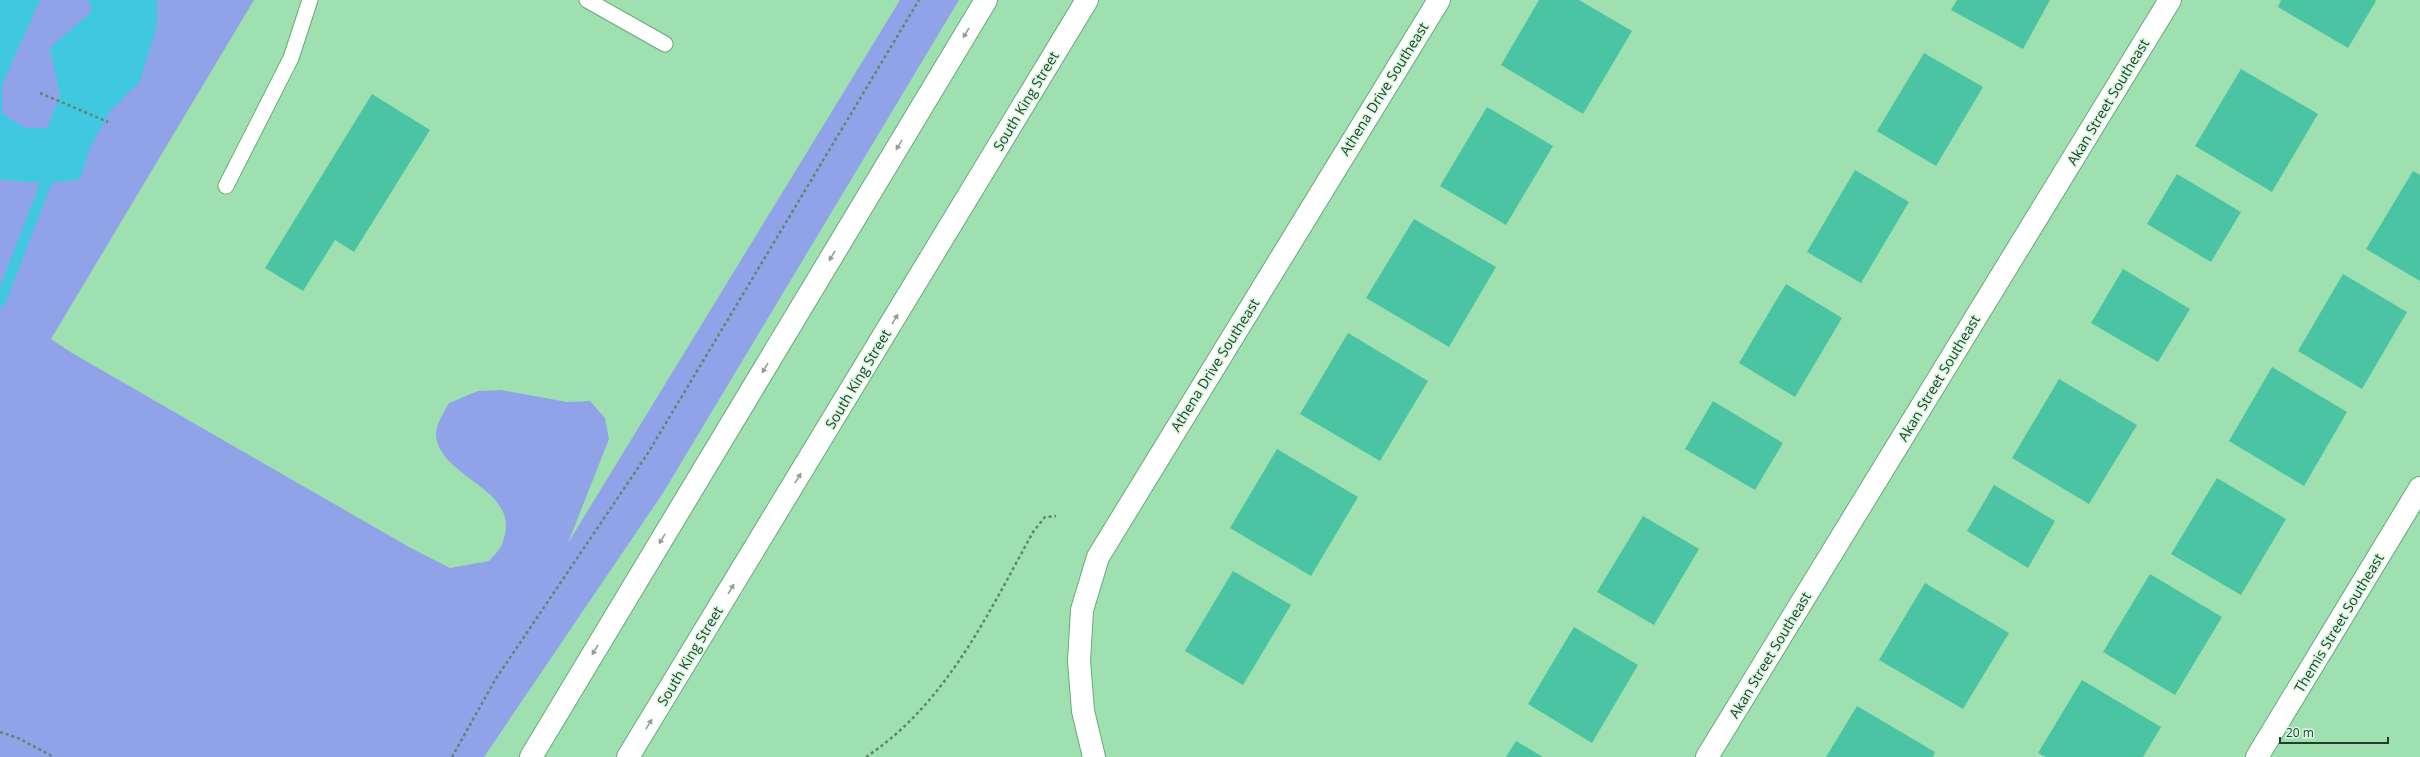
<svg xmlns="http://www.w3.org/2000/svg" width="2420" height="757" font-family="'Open Sans',sans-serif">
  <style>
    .green { fill: #91a3e8 }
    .water { fill: #40c8e0 }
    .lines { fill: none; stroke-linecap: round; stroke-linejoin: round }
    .stream { stroke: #40c8e0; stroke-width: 11 }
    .building { fill: #4bc4a4 }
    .service-casing { stroke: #69a87b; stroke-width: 17 }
    .minor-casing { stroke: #69a87b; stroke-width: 24 }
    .trunk-casing { stroke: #69a87b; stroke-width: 24 }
    .path { stroke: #5c8868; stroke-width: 2.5; stroke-dasharray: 3 3; stroke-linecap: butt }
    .service { stroke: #fff; stroke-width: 15 }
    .minor { stroke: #fff; stroke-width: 22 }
    .trunk { stroke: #fff; stroke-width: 22 }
    .oneway { fill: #929e95 }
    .labels { text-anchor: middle; stroke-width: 3.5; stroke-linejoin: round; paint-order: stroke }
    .street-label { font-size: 14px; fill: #243e2b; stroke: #d8f9e0 }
  </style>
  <rect width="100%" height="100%" fill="#9fe0b0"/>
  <path class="green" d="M0 0H254L51 339 72 353 409 547 450 568 489 561C493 556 500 550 502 544 524 490 447 481 437 441 433 428 443 414 449 403L478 391 501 390 567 402 590 401 605 418 609 439 568 543 900 0H959L663 493 484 757H0Z"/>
  <polygon class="water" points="0,0 40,0 2,85 2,113 25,128 47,128 60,96 50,48 92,11 88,0 157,0 157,26 140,81 110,111 90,148 80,180 45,183 0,180"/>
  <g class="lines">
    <polyline class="stream" points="0,302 51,170"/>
  </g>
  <g class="building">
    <polygon points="1539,0 1579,0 1632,31 1583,114 1501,65"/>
    <polygon points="1957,0 2050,0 2023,49 1951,10"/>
    <polygon points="2281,0 2375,0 2376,1 2348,48 2278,7"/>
    <polygon points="1924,53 1983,87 1936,166 1877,131"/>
    <polygon points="2241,69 2318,114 2272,192 2195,146"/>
    <polygon points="372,94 430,130 354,252 335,240 303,291 265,268"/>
    <polygon points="1487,107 1553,146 1506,225 1440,186"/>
    <polygon points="1855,170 1909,202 1861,283 1807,252"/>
    <polygon points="2413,171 2420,175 2420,281 2366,249"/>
    <polygon points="2177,174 2241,212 2211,262 2147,224"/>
    <polygon points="1414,219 1496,267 1449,347 1366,298"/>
    <polygon points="2123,269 2190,309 2158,362 2091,323"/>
    <polygon points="2343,274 2407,312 2362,389 2298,351"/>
    <polygon points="1786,284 1842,318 1795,397 1739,363"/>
    <polygon points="1348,333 1428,381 1380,461 1300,414"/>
    <polygon points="2272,367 2347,412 2304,486 2229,441"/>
    <polygon points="2059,379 2137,425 2089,504 2012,458"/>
    <polygon points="1713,401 1783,443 1755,490 1685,449"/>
    <polygon points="1277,449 1358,497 1311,576 1230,528"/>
    <polygon points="2217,478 2286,519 2241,595 2171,554"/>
    <polygon points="1994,485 2055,521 2028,568 1967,531"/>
    <polygon points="1643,516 1699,549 1654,625 1597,592"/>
    <polygon points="1233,571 1291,605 1243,685 1185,651"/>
    <polygon points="2150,574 2222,617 2175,695 2103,652"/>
    <polygon points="1925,583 2009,633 1963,709 1879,660"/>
    <polygon points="1574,627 1638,665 1592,743 1528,704"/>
    <polygon points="2082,680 2161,727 2143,757 2046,757 2038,753"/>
    <polygon points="1857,706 1935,752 1933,757 1826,757"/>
    <polygon points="1516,741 1543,757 1506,757"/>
  </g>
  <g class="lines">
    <g class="service-casing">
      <g id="service">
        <polyline points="587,0 665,44"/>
        <polyline points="226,186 291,58 310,0"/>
      </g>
    </g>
    <g class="minor-casing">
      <g id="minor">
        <polyline points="1094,757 1083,711 1079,661 1082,610 1098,557 1439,0"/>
        <polyline points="1707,757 2170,0"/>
        <polyline points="2257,757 2420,488"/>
      </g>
    </g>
    <g class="trunk-casing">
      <g id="trunk">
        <polyline points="531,757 986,0"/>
        <polyline points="628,757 1087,0"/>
      </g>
    </g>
    <g class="path">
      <polyline points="40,93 108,122"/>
      <polyline points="0,732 18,738 54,757"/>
      <polyline points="452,757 495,680 648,453 919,0"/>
      <path d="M866 757C946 704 988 614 1033 532L1045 517 1056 516"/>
    </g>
    <use href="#service" class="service"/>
    <use href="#minor" class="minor"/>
    <use href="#trunk" class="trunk"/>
  </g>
  <defs><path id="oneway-solid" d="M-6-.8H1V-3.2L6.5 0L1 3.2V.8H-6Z"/></defs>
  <g class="oneway">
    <use href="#oneway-solid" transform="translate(966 33) rotate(121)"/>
    <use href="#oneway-solid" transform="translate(899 145) rotate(121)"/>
    <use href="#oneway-solid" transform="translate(832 256) rotate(121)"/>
    <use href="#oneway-solid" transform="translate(895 319) rotate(-59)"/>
    <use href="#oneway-solid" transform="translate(765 368) rotate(121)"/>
    <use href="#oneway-solid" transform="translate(798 478) rotate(-59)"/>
    <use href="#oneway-solid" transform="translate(662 539) rotate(121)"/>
    <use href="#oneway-solid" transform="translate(731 589) rotate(-59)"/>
    <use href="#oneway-solid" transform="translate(595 650) rotate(121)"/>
    <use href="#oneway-solid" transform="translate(649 724) rotate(-59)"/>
  </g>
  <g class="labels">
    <g class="street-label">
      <text transform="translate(1384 89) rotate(-58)" y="5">Athena Drive Southeast</text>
      <text transform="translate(1026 101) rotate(-59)" y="5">South King Street</text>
      <text transform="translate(2108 102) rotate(-59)" y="5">Akan Street Southeast</text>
      <text transform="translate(1215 365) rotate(-58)" y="5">Athena Drive Southeast</text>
      <text transform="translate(1939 378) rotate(-59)" y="5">Akan Street Southeast</text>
      <text transform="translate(858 379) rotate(-59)" y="5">South King Street</text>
      <text transform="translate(2339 623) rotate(-59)" y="5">Themis Street Southeast</text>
      <text transform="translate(1770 655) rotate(-59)" y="5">Akan Street Southeast</text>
      <text transform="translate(690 656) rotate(-59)" y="5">South King Street</text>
    </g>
  </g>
  <path d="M2280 737v6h108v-6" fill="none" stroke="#243e2b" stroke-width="2"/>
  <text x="2286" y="737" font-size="12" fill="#243e2b" stroke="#d8f9e0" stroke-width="3" paint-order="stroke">20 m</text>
</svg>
